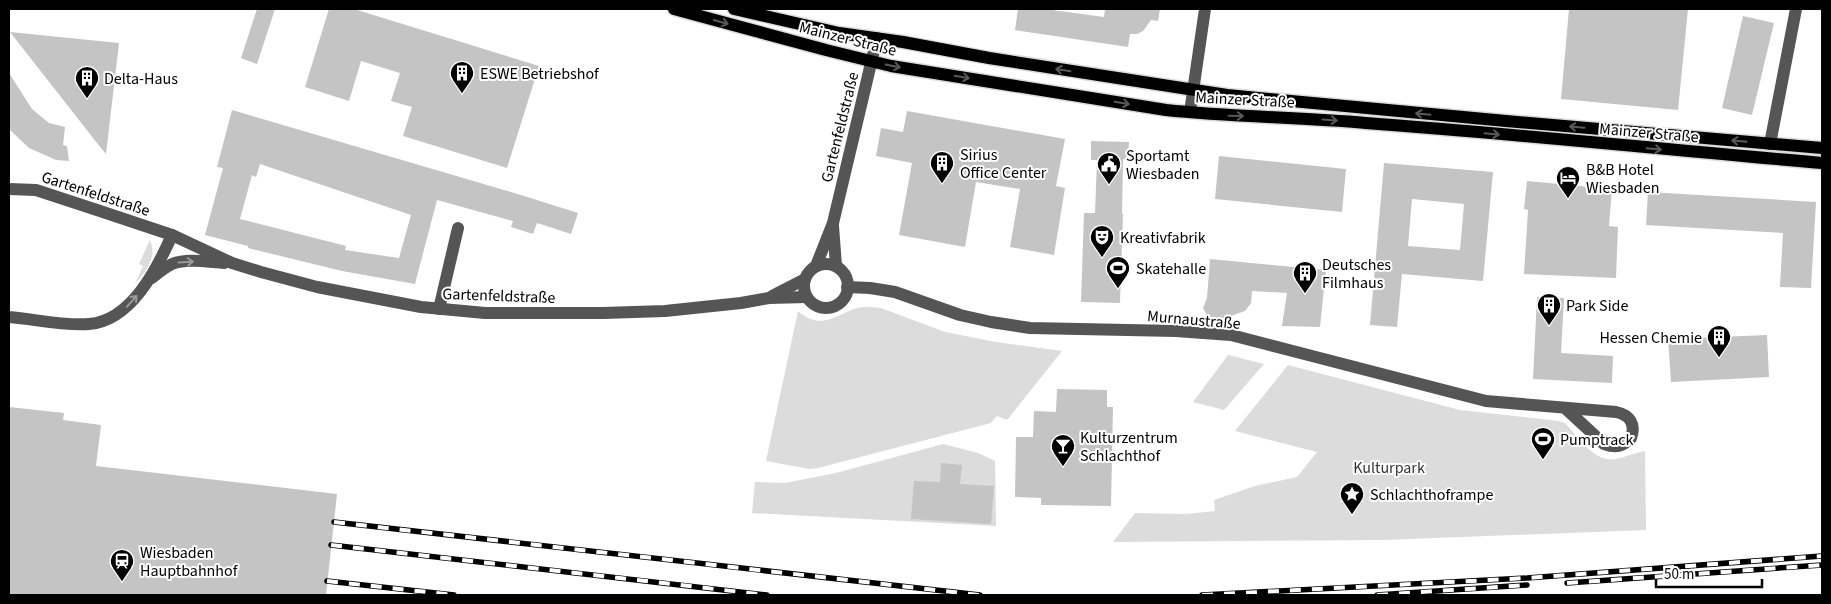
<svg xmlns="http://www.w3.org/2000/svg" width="1831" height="604" font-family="'Source Sans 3',sans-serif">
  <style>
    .green { fill: #dcdcdc }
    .building { fill: #c4c4c4; fill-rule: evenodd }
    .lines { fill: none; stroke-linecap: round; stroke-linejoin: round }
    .major-casing { stroke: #dbdbdb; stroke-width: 15 }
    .minor { stroke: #555; stroke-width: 12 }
    .major { stroke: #000; stroke-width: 12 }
    .rail-casing { stroke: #000; stroke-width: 5.5 }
    .rail { stroke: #fff; stroke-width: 4; stroke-dasharray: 11; stroke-linecap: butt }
    .oneway { stroke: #595959 }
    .oneway2 { stroke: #999 }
    .labels { text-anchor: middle; stroke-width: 4; stroke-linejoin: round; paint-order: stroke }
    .street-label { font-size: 16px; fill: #000; stroke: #fff }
    .poi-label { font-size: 16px; fill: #000; stroke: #fff; text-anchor: start }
    .park-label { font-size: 16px; fill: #333; stroke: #fff }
  </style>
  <rect width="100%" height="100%" fill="#fff"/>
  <g class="green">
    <path d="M150 240C158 257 146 271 135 284L143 266 139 264Z"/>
    <path d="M871 307 881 308 945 332 996 342 1062 351 1007 420 997 416 991 423 818 468 809 469 766 461 798 311C819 330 833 317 854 309 859 307 865 307 871 307Z"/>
    <polygon points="1228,355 1264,364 1224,410 1193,402"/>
    <path d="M1288 365 1460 410 1559 421 1565 423C1578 436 1594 463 1615 459 1625 457 1635 453 1645 451L1646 530 1383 540 1113 542 1135 513 1186 514 1215 511 1214 500 1255 486 1297 477 1317 452 1235 431Z"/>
    <polygon points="943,444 978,453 995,461 996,526 752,513 755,482 785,483 836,473"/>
  </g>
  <g class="building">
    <polygon points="257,9 275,9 257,64 241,58"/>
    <polygon points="329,9 354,9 539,66 507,168 403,136 412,107 391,101 400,73 361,61 349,101 305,87"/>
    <polygon points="1018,9 1045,9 1104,17 1105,9 1160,9 1158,21 1151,20 1143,31 1137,34 1130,34 1128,47 1015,30"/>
    <polygon points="1569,9 1688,9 1678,110 1561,99"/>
    <polygon points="1743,16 1774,23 1752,115 1722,108"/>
    <polygon points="10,32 119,43 106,154 97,143"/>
    <polygon points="9,73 32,109 49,123 65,127 63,145 67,146 69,161 56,160 29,148 9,129"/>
    <path d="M232 110 521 195 578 213 571 234 537 223 533 234 511 227 513 221 437 200 415 284 342 271 248 248V246L205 235 223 168 217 167ZM260 164 411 215 399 258 345 250 346 246 240 219 252 175 256 177Z"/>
    <polygon points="907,111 1065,139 1056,186 1065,188 1054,255 1010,247 1020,189 976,182 965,247 899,235 912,163 876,156 881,128 903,132"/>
    <polygon points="1091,141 1129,142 1128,160 1123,159 1122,214 1123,214 1120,303 1081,302 1084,213 1095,213 1097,160 1091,160"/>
    <polygon points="1219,156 1346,169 1342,212 1215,199"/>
    <path d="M1384 163 1493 172 1483 281 1402 274 1397 327 1370 325ZM1412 199 1464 204 1460 250 1408 246Z"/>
    <polygon points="1527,181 1612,189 1609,226 1618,227 1616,278 1524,274 1528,210 1524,209"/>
    <polygon points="1648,192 1816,202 1811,288 1780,287 1783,233 1646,225"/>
    <polygon points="1210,259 1326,270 1320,327 1282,326 1287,293 1252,291 1251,303 1245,311 1225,318 1219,319 1208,317 1203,308 1207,298"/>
    <polygon points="1537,297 1564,298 1561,353 1613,356 1612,383 1533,379"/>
    <polygon points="1767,335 1769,377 1671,382 1668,339"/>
    <polygon points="1057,389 1107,390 1107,407 1113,407 1111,506 1041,505 1041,498 1015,497 1016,437 1033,437 1034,411 1056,412"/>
    <polygon points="9,407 64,413 63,420 101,425 96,466 337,494 326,595 9,595"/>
    <polygon points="941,463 962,465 960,484 994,486 991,524 911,519 914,481 940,482"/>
  </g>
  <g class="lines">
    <g class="major-casing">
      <g id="major">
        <path d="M674 9 826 50 891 66 1166 110C1232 117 1299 117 1366 123 1518 134 1670 150 1822 163"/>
        <polyline points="734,9 839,33 903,42 989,58 1227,95 1506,121 1822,148"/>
      </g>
    </g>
    <g class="minor">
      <polyline points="1190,112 1205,9"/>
      <polyline points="1770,144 1796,9"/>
      <polyline points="9,189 36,190 100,211 172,235 232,263 261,272 317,287 421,307 485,313 603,313 665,311 741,303 769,298 807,297"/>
      <polyline points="833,226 836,266"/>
      <circle cx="826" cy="286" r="22"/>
      <polyline points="816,266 833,223 877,38"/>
      <path d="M152 278C158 273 164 268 172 264 187 258 208 262 224 263"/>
      <path d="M847 287 870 288 895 292 960 315 991 322 1030 328 1176 331 1231 335 1486 401 1616 412C1630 415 1636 424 1631 438 1622 447 1616 448 1604 444L1565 408"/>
      <polyline points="772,296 805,279"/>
      <polyline points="439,309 458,228"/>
      <path d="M9 317C35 319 62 326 89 324 131 321 157 269 172 235"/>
    </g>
    <use href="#major" class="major"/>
    <g class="rail-casing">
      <g id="rail">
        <polyline points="334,522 980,595"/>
        <polyline points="331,545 767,595"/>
        <polyline points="327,581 454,595"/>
        <polyline points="1567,583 1822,565"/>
        <polyline points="1202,595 1527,578 1822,556"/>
        <polyline points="1377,595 1527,585"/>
      </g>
    </g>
    <use href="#rail" class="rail"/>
  </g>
  <defs><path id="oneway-shaft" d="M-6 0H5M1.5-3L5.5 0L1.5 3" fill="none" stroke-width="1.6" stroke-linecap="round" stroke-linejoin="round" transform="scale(1.25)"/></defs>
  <g class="oneway">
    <use href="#oneway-shaft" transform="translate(721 22) rotate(16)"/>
    <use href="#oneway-shaft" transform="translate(893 66) rotate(11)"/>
    <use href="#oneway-shaft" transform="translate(1063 70) rotate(-171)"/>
    <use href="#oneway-shaft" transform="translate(962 77) rotate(9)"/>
    <use href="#oneway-shaft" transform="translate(1122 103) rotate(9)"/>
    <use href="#oneway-shaft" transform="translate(1423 114) rotate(-175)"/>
    <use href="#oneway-shaft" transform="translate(1236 116) rotate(1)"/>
    <use href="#oneway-shaft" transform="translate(1330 120) rotate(4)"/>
    <use href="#oneway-shaft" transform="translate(1577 127) rotate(-175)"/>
    <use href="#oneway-shaft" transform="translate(1492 134) rotate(5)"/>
    <use href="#oneway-shaft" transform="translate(1739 141) rotate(-175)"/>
    <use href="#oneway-shaft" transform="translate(1654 149) rotate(5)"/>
  </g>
  <g class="oneway2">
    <use href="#oneway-shaft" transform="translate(186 262) rotate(-3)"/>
    <use href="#oneway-shaft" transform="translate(132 301) rotate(-48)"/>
  </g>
  <defs>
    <g id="building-pin" transform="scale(1.25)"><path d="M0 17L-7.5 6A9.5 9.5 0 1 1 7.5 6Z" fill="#000" stroke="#fff"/><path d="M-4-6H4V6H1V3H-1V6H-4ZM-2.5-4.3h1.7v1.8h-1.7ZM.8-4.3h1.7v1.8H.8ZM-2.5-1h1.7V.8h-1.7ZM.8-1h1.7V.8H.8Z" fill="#fff"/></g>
    <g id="civic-pin" transform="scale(1.25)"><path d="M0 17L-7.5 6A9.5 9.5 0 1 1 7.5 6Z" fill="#000" stroke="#fff"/><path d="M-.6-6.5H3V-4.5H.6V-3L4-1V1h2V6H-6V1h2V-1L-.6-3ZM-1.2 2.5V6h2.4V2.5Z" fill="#fff"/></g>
    <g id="hotel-pin" transform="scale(1.25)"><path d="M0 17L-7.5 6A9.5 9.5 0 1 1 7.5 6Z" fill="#000" stroke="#fff"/><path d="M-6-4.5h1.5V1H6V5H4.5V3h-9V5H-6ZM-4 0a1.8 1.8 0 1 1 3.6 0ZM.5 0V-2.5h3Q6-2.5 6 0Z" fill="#fff"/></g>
    <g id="theatre-pin" transform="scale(1.25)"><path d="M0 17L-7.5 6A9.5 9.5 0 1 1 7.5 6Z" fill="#000" stroke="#fff"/><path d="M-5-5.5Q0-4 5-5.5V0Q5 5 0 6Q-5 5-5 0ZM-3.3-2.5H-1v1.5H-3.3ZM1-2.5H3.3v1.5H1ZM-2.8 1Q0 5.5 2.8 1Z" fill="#fff"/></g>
    <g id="stadium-pin" transform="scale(1.25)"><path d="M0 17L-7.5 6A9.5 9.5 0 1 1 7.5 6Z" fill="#000" stroke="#fff"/><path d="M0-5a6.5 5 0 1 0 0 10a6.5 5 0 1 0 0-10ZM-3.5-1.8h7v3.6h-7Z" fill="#fff"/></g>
    <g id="bar-pin" transform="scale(1.25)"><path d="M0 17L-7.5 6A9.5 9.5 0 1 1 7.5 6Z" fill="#000" stroke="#fff"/><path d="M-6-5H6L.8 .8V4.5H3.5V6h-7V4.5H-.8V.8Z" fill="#fff"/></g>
    <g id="sight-pin" transform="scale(1.25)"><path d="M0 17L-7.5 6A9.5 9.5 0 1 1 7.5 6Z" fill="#000" stroke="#fff"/><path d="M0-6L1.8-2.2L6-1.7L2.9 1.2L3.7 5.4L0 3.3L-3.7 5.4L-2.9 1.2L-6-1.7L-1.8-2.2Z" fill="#fff"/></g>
    <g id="station-pin" transform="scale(1.25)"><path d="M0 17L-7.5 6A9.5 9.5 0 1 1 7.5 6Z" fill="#000" stroke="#fff"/><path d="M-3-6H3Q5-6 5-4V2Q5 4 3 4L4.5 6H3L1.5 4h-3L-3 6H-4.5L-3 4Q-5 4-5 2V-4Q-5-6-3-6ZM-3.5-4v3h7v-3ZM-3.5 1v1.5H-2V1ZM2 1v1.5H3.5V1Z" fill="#fff"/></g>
  </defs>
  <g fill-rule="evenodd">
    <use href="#building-pin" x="462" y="73"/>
    <use href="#building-pin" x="87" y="78"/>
    <use href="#building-pin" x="942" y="163"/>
    <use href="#civic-pin" x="1109" y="164"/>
    <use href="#hotel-pin" x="1568" y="178"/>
    <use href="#theatre-pin" x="1102" y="237"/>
    <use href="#stadium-pin" x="1118" y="268"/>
    <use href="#building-pin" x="1305" y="273"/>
    <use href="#building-pin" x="1549" y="305"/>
    <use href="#building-pin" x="1719" y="337"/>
    <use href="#stadium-pin" x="1543" y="439"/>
    <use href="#bar-pin" x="1063" y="446"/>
    <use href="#sight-pin" x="1352" y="494"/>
    <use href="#station-pin" x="122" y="561"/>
  </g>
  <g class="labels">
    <g class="street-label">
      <text transform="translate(848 38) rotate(14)" y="6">Mainzer Straße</text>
      <text transform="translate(1245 99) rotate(3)" y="6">Mainzer Straße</text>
      <text transform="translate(839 127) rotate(-76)" y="6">Gartenfeldstraße</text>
      <text transform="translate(1649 132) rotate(5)" y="6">Mainzer Straße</text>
      <text transform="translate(96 193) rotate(18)" y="6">Gartenfeldstraße</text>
      <text transform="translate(499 295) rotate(2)" y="6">Gartenfeldstraße</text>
      <text transform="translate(1194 319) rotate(5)" y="6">Murnaustraße</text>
    </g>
    <g class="poi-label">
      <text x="480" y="79">ESWE Betriebshof</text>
      <text x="104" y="84">Delta-Haus</text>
      <text x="960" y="160">Sirius<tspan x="960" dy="18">Office Center</tspan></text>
      <text x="1126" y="161">Sportamt<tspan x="1126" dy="18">Wiesbaden</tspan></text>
      <text x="1586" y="175">B&amp;B Hotel<tspan x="1586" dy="18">Wiesbaden</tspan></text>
      <text x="1120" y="243">Kreativfabrik</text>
      <text x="1322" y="270">Deutsches<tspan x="1322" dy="18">Filmhaus</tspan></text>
      <text x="1136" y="274">Skatehalle</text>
      <text x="1566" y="311">Park Side</text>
      <text x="1702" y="343" text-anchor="end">Hessen Chemie</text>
      <text x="1080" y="443">Kulturzentrum<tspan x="1080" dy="18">Schlachthof</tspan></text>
      <text x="1560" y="445">Pumptrack</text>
      <text x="1370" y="500">Schlachthoframpe</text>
      <text x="140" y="558">Wiesbaden<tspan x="140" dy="18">Hauptbahnhof</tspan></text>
    </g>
    <g class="park-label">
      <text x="1389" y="473">Kulturpark</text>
    </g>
  </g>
  <rect width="1831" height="604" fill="none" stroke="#000000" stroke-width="20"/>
  <path d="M1656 579v8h106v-8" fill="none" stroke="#000000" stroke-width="2.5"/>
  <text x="1664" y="579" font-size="15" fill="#000000" stroke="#ffffff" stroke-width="4" paint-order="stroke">50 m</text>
</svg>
